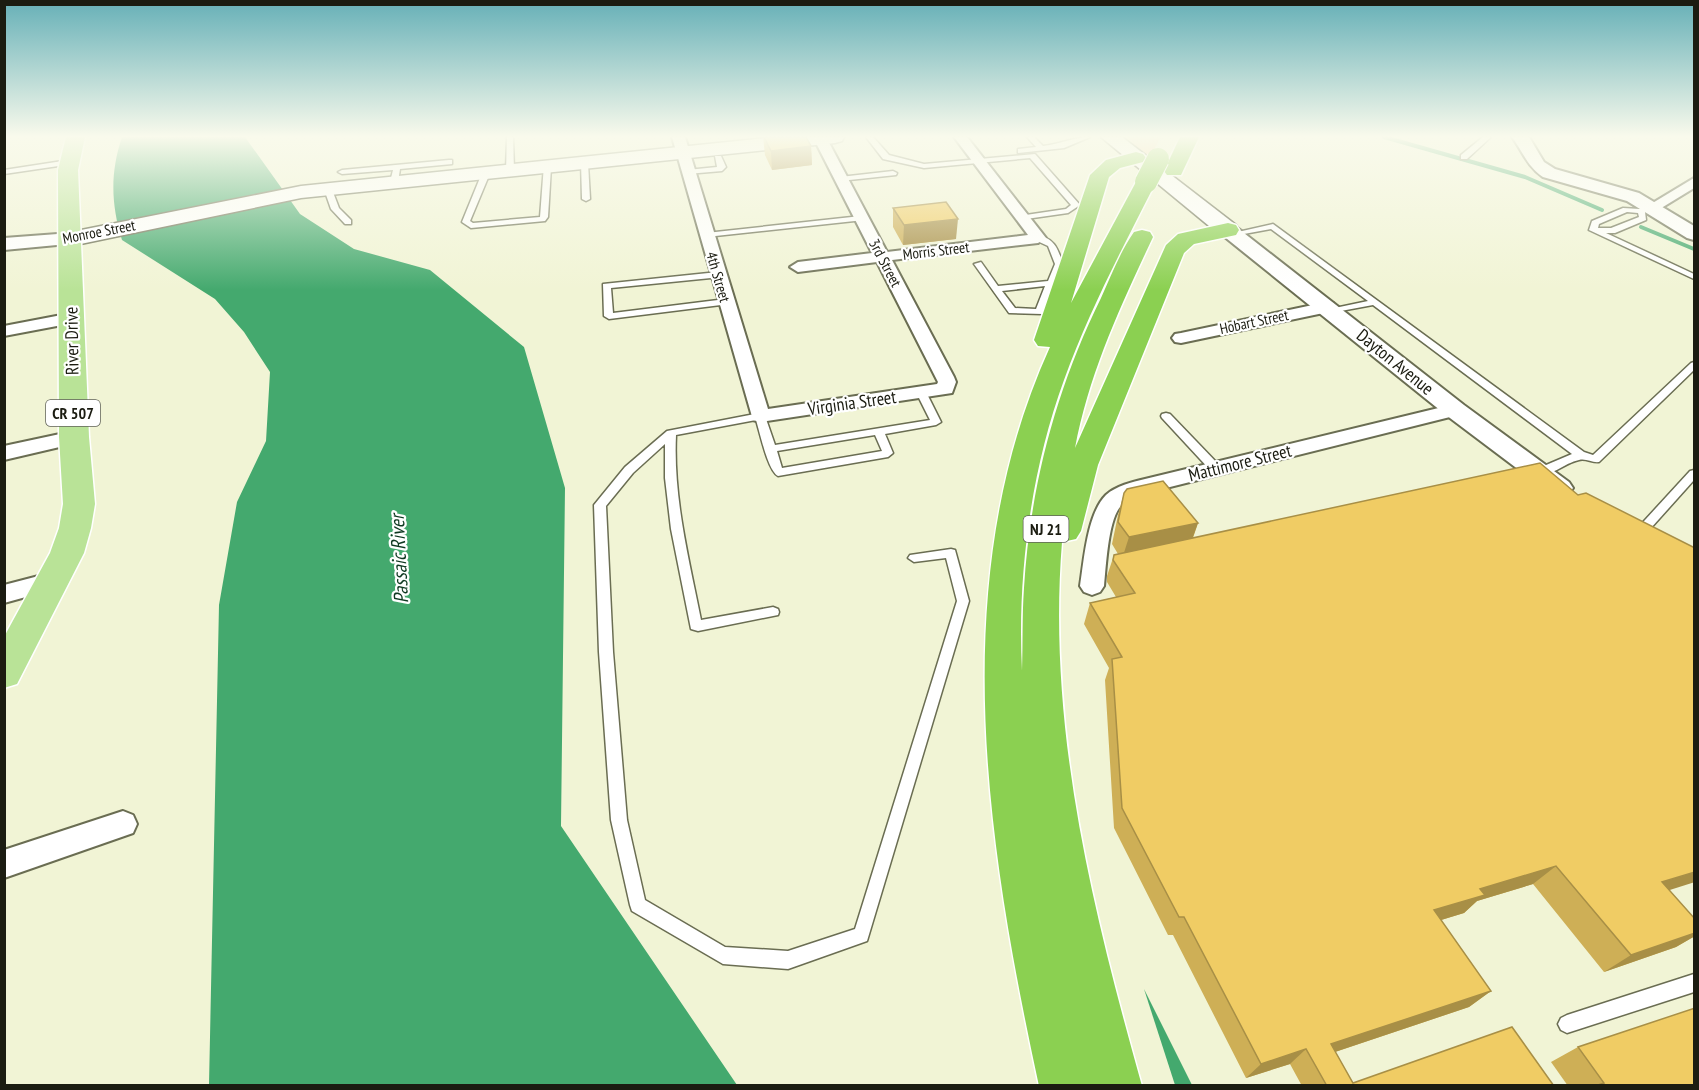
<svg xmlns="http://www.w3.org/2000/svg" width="1699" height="1090" font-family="'PT Sans Narrow',sans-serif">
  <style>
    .green { fill: #fad2a7 }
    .water { fill: #44a96e }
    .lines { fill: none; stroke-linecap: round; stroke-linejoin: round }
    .stream { stroke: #44a96e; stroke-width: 4 }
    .service-casing { stroke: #6a6d52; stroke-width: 3 }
    .minor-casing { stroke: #6a6d52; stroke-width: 4 }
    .tertiary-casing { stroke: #6a6d52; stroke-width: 4 }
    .secondary-casing { stroke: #6a6d52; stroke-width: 3 }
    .primary-casing { stroke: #fff; stroke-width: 3 }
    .motorway-casing { stroke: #fff; stroke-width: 3 }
    .service { fill: #fff; fill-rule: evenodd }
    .minor { fill: #fff; fill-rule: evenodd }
    .tertiary { fill: #fff; fill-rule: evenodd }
    .secondary { fill: #fff; fill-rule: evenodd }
    .primary { fill: #b9e397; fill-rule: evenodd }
    .motorway { fill: #8bd051; fill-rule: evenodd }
    .motorway-bridge-casing { stroke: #fff; stroke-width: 24; stroke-linecap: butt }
    .motorway-bridge { stroke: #8bd051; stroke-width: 22 }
    .wall { fill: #ceaf56 }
    .shaded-wall { fill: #a88f46 }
    .building { fill: #f0cc64; stroke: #a88f46; stroke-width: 1.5 }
    .labels { text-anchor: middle; stroke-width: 4.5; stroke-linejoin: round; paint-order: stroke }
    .far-street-label { font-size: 15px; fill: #1b1c11; stroke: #fff }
    .shield { fill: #fff; stroke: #5f6058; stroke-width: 1.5 }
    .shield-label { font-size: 16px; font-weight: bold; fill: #1b1c11 }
    .street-label { font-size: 18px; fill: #1b1c11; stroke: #fff }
    .water-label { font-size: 20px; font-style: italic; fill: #0f3921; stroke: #fff }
  </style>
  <rect width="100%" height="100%" fill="#f1f4d5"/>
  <polygon class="green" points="1122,137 1161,137 1149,158"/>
  <g class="water">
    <path d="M122 137H245L300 214 354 249 430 270 524 347 565 488 561 826 737 1085H209L219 605 237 502 266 441 270 372 244 332 215 299 122 240C111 204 110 173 122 137Z"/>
    <polygon points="1144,989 1192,1085 1175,1085"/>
  </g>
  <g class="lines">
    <g class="stream">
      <polyline points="1384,137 1525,177 1602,210"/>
      <polyline points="1641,227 1694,249"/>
    </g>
    <g class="service-casing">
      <g id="service">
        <polygon points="507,137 513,137 514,171 510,173 506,171"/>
        <polygon points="866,137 873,137 889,155 924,164 1035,154 1080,205 1068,213 1019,220 1019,216 1066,209 1071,205 1030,158 924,168 883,159"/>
        <path d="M1027 137H1034L1043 146C1060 144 1075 137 1090 137L1064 148 1018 153V149L1036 147Z"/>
        <polygon points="1483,137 1491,137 1467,159 1461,159 1461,155"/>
        <polygon points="715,156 721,156 726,167 722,171 687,174 683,172 687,170 717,167"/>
        <polygon points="69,160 72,160 72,164 4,174 4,170"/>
        <polygon points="449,160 452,160 452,164 400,169 398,182 394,184 390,182 393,170 342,174 338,172 342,170"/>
        <polygon points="581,161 588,163 590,199 586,201 582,199"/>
        <polygon points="544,165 551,167 548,217 545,221 471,228 462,222 482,173 486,171 490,173 470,221 473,223 540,217"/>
        <polygon points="893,171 897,173 896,175 840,181 836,179 840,177"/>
        <polygon points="325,187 331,187 339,208 351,220 351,224 345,224 331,209 324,189"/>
        <path d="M1653 205 1657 207 1645 212 1646 220 1615 233H1606L1694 274V279L1589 230 1592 221 1623 208 1640 209ZM1627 212 1638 213 1639 217 1611 228H1598L1599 224Z"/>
        <polygon points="861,216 865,218 864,220 706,237 702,235 706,233"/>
        <path d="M1273 224 1584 452 1593 455 1691 363 1694 362V370L1599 462C1592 463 1586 458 1579 460 1564 463 1548 479 1532 477L1530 474 1532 471 1572 454 1373 305 1330 313V309L1368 301 1271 229 1233 236 1229 234Z"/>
        <path d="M1035 236C1054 236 1058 249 1063 264L1056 281 1057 283 1055 285 1042 314 1009 313 974 264 981 262 998 286 1048 281 1055 264 1048 246 1035 240ZM1045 286 1036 309 1015 308 1002 291Z"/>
        <polygon points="718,272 722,275 721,277 611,288 613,313 726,299 729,300 729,304 609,319 604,316 603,284"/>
        <path d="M921 389 926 392 941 422 936 425 885 434 893 453 888 457 778 476C768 471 760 433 756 420L676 435C673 498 689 559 701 620L773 607 778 609 779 612 778 615 698 631 691 629 671 529 665 478V444L633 473 606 506 613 652 627 820 645 900 725 947 788 951 855 929 957 601 946 558 914 562 908 558 910 555 951 549 955 550 969 601 867 941 788 969 723 964 632 911 630 905 611 820 599 652 594 505 625 467 667 431 760 413 765 416 775 445 930 420 916 392ZM875 435 882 451 782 468 777 451Z"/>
        <polygon points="1166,413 1170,414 1220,466 1222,469 1220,472 1212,472 1162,418 1161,416 1162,414"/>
        <polygon points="1694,470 1694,480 1642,538 1634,538 1632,535 1634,532 1690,471"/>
        <polygon points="1694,974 1694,992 1567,1033 1561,1030 1558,1024 1561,1018 1567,1015"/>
      </g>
    </g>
    <g class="minor-casing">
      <g id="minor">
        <polygon points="672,137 685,137 768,409 937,384 938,382 877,262 798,272 790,267 798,262 872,253 813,137 826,137 887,252 1028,235 954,137 967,137 1046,238 1038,243 892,260 954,377 956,382 952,393 760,422 753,420"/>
        <polygon points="1694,178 1694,188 1658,210 1648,210 1646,207"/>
        <polygon points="1327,302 1333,303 1335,307 1333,311 1181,343 1175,342 1172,338 1175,334 1181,333"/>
        <polygon points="72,313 78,314 81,318 78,322 4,336 4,326"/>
        <path d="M1455 404 1462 406 1465 410 1462 414 1150 492C1140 495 1127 498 1120 507 1108 521 1106 567 1104 586L1100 592 1092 595 1084 592 1080 586C1084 561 1087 514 1106 495 1116 486 1132 482 1145 479Z"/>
        <polygon points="74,431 81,432 84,437 81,442 4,460 4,446"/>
        <polygon points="54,572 62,575 66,581 62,587 4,603 4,585"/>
        <polygon points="123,811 133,815 137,824 133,833 4,878 4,850"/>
      </g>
    </g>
    <g class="tertiary-casing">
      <g id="tertiary">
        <path d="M1512 137H1529L1544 162 1555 169 1639 193 1694 226V240L1687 238 1627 201 1543 177C1527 166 1523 152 1512 137Z"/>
        <polygon points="1228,224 1235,226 1464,405 1569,482 1573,488 1569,494 1560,497 1551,494 1446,415 1221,234 1218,230 1221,226"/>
        <polygon points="71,233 78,235 81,239 78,243 4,250 4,238"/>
      </g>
    </g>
    <g class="secondary-casing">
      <g id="secondary">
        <polygon points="775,137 844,137 842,141 835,143 301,198 71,246 63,244 60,239 63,234 71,232 301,186"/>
        <polygon points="1101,137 1122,137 1236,225 1239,230 1236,235 1228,237 1220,235"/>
      </g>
    </g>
    <g class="primary-casing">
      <polygon id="primary" points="66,137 85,137 78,170 89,437 95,504 91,528 84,553 17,684 4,688 4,637 50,553 59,528 63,504 59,437 58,170"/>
    </g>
    <g class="motorway-casing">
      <g id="motorway">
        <polygon points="1180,137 1199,137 1181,175 1167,175 1164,171"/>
        <path d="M1136 152 1143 154 1146 158 1143 162 1120 168 1109 177 1071 303 1136 182 1139 178 1146 176 1153 178 1156 182C1123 247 1089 311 1064 380 1031 470 1017 575 1022 671 1023 643 1022 616 1024 588 1030 487 1056 389 1101 298 1111 276 1120 252 1134 232L1142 230 1150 232 1153 237C1121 305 1089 373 1075 448L1166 245 1178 234 1228 223 1236 225 1239 230 1236 235 1194 244 1184 253 1098 465 1081 531 1076 539 1062 542C1047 727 1092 908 1142 1086H1039C987 845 944 580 1050 347L1038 346 1034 340 1090 175 1106 160Z"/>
      </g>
    </g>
    <use href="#service" class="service"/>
    <use href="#minor" class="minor"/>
    <use href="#tertiary" class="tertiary"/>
    <use href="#secondary" class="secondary"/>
    <use href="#primary" class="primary"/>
    <use href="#motorway" class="motorway"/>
    <g class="motorway-bridge-casing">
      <polyline id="motorway-bridge" points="1146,182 1158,159"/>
    </g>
    <use href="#motorway-bridge" class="motorway-bridge"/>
  </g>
  <g class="wall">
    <polygon points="763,137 811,146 812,165 772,170 765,155"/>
    <polygon points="893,208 956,239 903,245 893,227"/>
    <polygon points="1124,493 1198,523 1193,538 1669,890 1695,919 1695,936 1676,947 1604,972 1533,884 1477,901 1464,913 1441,920 1491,991 1469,1007 1335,1052 1353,1083 1554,1086 1302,1086 1290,1064 1246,1078 1173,935 1168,935 1114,828 1105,680 1109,668 1084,624 1090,603 1116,597 1107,582 1107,576 1114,555 1118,554 1112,544 1118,515"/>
    <polygon points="1578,1047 1695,1086 1568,1086 1551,1062"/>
  </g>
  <g class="shaded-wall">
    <polygon points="811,146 812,165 772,170 771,151"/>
    <polygon points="958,219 956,239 903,245 904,225"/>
    <polygon points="1198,523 1190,545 1122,559 1129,537"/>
    <polygon points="1556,866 1533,884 1477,901 1464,913 1415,928 1434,910 1480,889"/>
    <polygon points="1695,872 1695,882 1635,901 1662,882"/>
    <polygon points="1695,933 1695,936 1676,947 1604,972 1631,955"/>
    <polygon points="1491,991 1469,1007 1314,1059 1331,1044"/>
    <polygon points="1306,1049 1290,1064 1246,1078 1261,1064"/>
  </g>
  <g class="building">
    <polygon points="764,137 806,137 811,146 771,151"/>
    <polygon points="946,202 958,219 904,225 893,208"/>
    <polygon points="1540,463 1578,495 1586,493 1695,548 1695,872 1662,882 1695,919 1695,933 1631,955 1556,866 1480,889 1485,895 1434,910 1491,991 1331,1044 1353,1083 1512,1027 1554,1086 1327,1086 1306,1049 1261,1064 1184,917 1179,917 1122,808 1112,659 1122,657 1090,603 1135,593 1113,560 1114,555"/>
    <polygon points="1163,481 1198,523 1129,537 1118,522 1124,493 1127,489"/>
    <polygon points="1695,1008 1695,1086 1595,1086 1604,1083 1578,1047"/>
  </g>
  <linearGradient id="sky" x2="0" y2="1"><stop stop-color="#66b0b7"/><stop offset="0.47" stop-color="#f9faec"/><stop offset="1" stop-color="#f9faec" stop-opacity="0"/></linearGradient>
  <rect width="1699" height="290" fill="url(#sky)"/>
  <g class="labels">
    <g class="far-street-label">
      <text transform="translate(99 232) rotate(-11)" y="5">Monroe Street</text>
      <text transform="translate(936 251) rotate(-7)" y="5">Morris Street</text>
      <text transform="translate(885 263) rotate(62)" y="5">3rd Street</text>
      <text transform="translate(718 277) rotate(74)" y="5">4th Street</text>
      <text transform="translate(1254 322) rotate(-12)" y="5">Hobart Street</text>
    </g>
    <g class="shield">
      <rect x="46" y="400" width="54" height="26" rx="4.5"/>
      <rect x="1023.5" y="516" width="45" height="26" rx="4.5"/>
    </g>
    <g class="shield-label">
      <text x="73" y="419">CR 507</text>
      <text x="1046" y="535">NJ 21</text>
    </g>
    <g class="street-label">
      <text transform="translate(72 341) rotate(-91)" y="6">River Drive</text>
      <text transform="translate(1395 362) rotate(39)" y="6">Dayton Avenue</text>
      <text transform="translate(852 403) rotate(-8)" y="6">Virginia Street</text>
      <text transform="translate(1240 463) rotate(-14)" y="6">Mattimore Street</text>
    </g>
    <g class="water-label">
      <text transform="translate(399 559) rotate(-93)" y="7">Passaic River</text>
    </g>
  </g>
  <rect width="1699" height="1090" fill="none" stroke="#1b1c11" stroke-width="12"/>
</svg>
